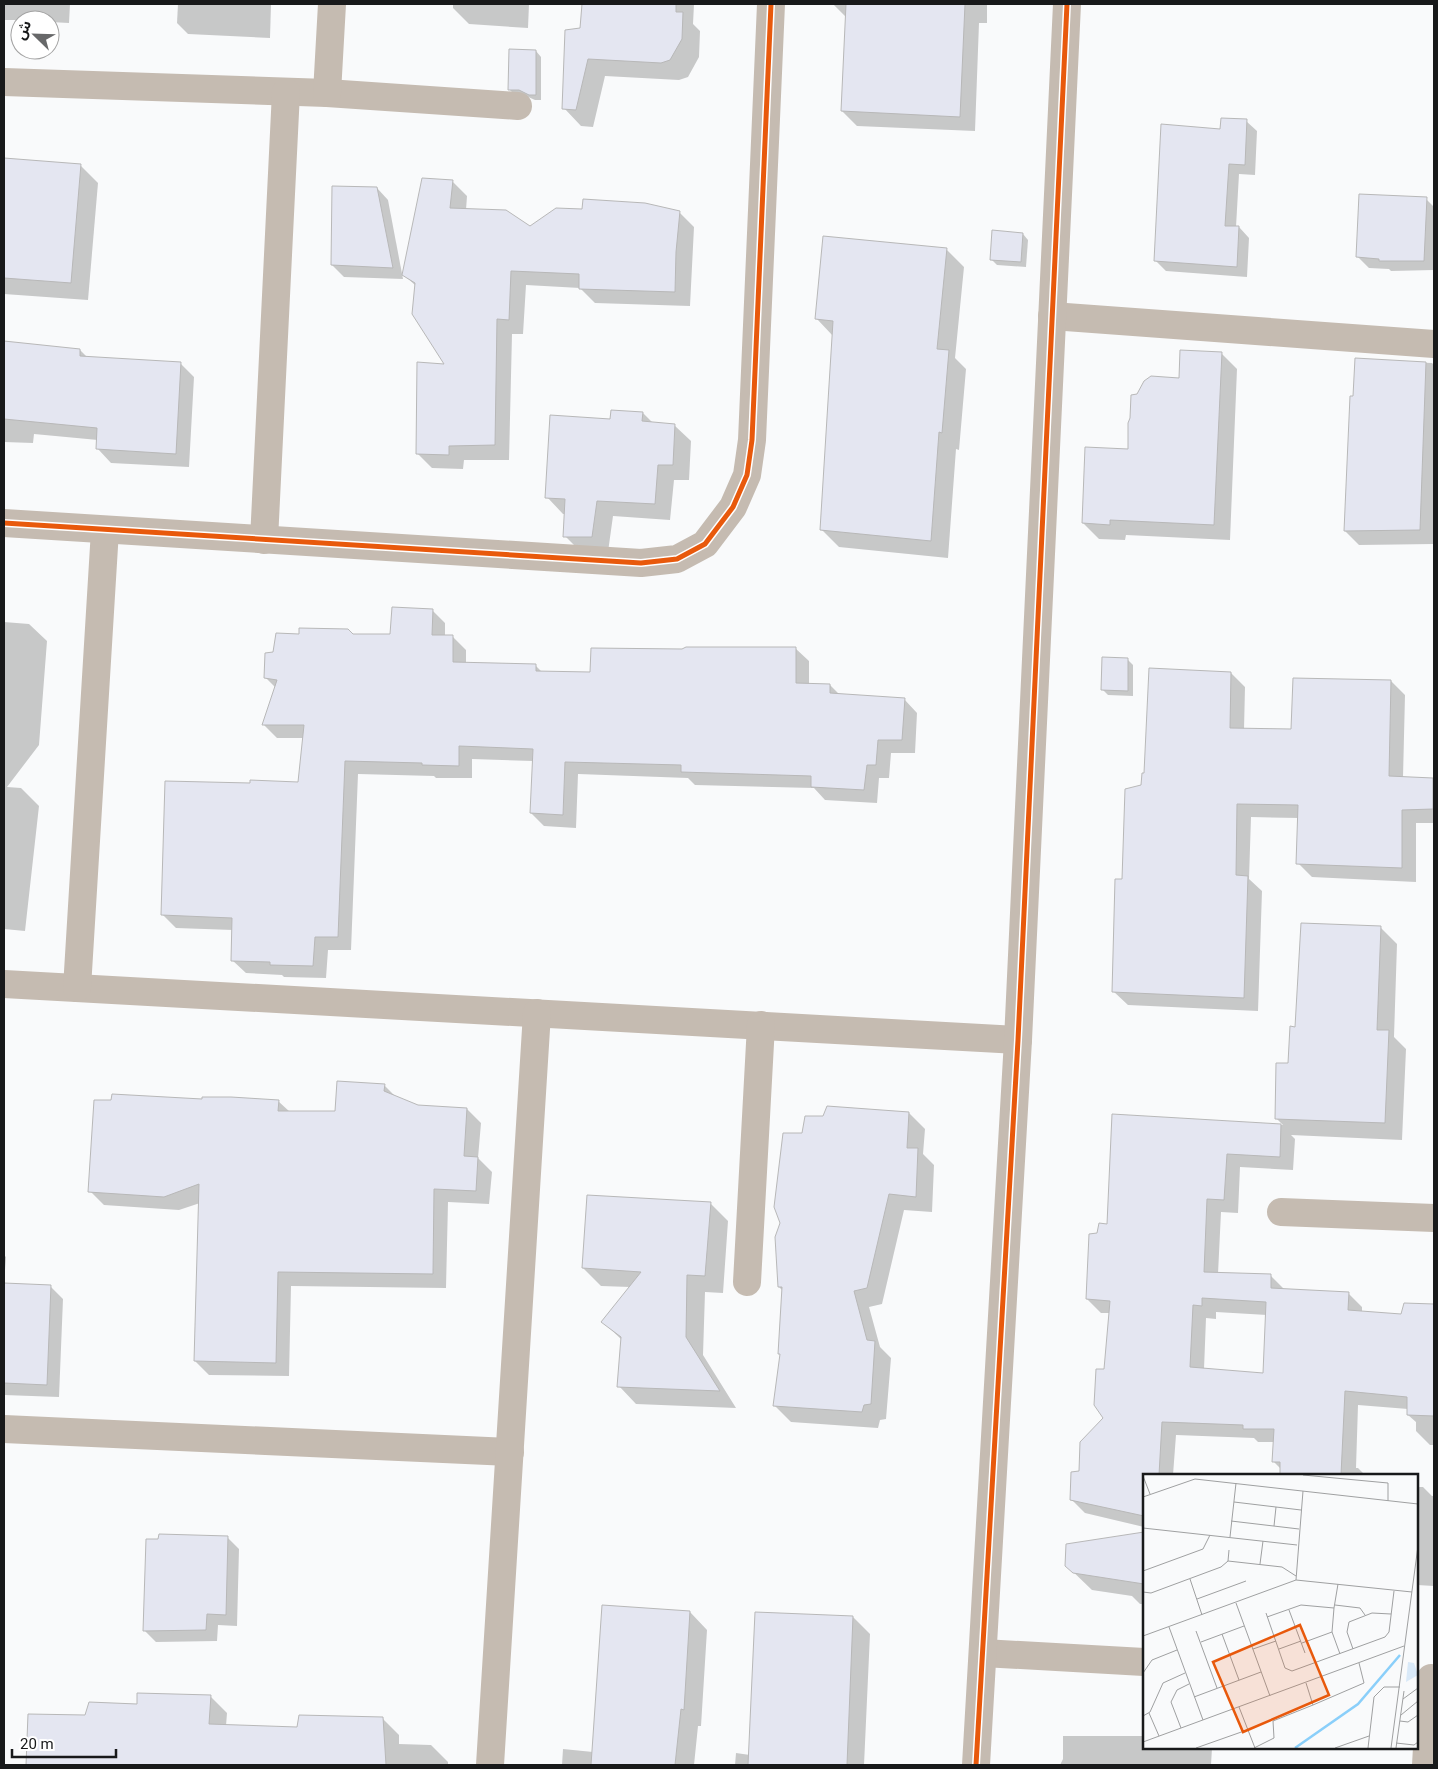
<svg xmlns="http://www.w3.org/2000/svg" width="1438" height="1769" font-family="Roboto,'Noto Sans Arabic',sans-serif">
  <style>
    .shadow { fill: #0003; fill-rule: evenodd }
    .building { fill: #e4e6f1; stroke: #b8b8b8; fill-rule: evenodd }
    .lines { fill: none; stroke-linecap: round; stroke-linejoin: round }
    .minor { stroke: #c5bbb1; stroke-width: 28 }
    .cycleway-casing { stroke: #fff; stroke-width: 8 }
    .cycleway { stroke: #e8590c; stroke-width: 5 }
    .inset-river { fill: none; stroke: #8acffa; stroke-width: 2.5 }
    .inset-road { fill: none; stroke: #9fa0a1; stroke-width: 1 }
    .view { fill: #e8590c; fill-opacity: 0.15; stroke: #e8590c; stroke-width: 2.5 }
    .inset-edge { fill: none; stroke: #18191a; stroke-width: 2.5 }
  </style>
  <rect width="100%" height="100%" fill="#f9fafb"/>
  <g class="shadow">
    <polygon points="4,4 70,4 69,23 50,22 50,20 4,20"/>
    <polygon points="178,4 271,4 270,38 188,34 177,23"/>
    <polygon points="453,4 529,4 528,28 469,24 453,8"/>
    <polygon points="584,4 694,4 693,24 700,31 699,57 688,77 679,80 605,76 593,127 581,126 564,108 581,30"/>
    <polygon points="833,4 987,4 987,23 979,23 975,131 857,126 842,111 846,17"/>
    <polygon points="536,51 541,57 541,100 535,100 526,96 515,95 509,89"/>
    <polygon points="1246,121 1257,131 1255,175 1239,174 1236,227 1239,227 1249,238 1247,277 1166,271 1155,260"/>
    <polygon points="4,160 81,166 98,183 88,300 4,294"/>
    <polygon points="452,181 467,196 466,210 530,227 679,212 694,227 690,306 595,303 580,288 526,285 523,334 512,334 509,460 464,460 463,469 432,468 417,453 447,365 416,286 404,275"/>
    <polygon points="377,188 388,200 403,279 344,277 332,265"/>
    <polygon points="1426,199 1434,207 1434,270 1391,271 1389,269 1369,268 1358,257"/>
    <polygon points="1023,234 1028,240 1026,267 997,265 991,259"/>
    <polygon points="946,249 964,267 955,358 966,369 959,450 956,449 948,558 839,547 821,529 833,336 817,319"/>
    <polygon points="4,343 80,350 88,358 181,364 194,377 189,467 111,463 98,449 98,440 34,434 33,443 4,442"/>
    <polygon points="1221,353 1237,369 1230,540 1126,535 1125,540 1099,539 1083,523 1129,450 1137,395 1180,379"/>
    <polygon points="1356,360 1432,363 1434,365 1434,544 1359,545 1345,531"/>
    <polygon points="643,413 653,423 674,425 691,441 689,480 674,480 670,520 613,516 608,552 581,552 565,536 566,514 563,514 547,497 611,420"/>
    <polygon points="432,610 445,623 445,637 453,637 466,650 466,663 535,665 542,672 591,673 683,651 795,648 809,661 809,685 830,685 840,695 904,699 917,713 915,753 891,753 889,778 879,778 877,803 825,800 814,788 695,785 688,778 578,774 576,828 544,826 531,813 533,761 472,759 472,778 436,778 434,776 358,774 351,950 328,950 326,978 284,977 282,975 246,973 232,960 233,930 176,928 162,914 299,783 304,738 277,738 264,725 276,688 265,677 353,635 391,635"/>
    <polygon points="4,622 29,624 47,641 39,745 7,787 21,788 39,806 25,931 4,929"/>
    <polygon points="1128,660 1133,665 1133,696 1108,695 1102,689"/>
    <polygon points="1231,673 1245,687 1244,730 1293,731 1391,681 1405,695 1403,778 1433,779 1434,781 1434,823 1416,823 1416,882 1312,877 1298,863 1299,818 1251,817 1249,879 1262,891 1258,1011 1128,1005 1113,991 1123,880 1143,786"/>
    <path d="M1380 927 1397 944 1394 1037 1406 1049 1402 1140 1291 1135 1295 1139 1293 1170 1240 1167 1238 1213 1221 1212 1218 1274 1270 1275 1284 1289 1348 1293 1362 1307V1313L1402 1315 1405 1304 1434 1305V1445H1430L1416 1431V1422L1408 1415V1409L1358 1405 1356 1468H1358L1365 1475H1281V1469L1274 1462V1442H1258L1254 1438 1176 1435 1173 1475H1144V1527L1085 1513 1071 1499 1080 1472 1104 1418 1105 1371 1111 1313H1101L1087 1299 1098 1234 1108 1225 1113 1115 1283 1125 1276 1118 1297 1028ZM1216 1312 1267 1315 1265 1374 1204 1369 1206 1318 1216 1319Z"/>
    <polygon points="384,1085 396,1097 418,1106 467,1109 481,1123 478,1158 492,1172 489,1204 448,1202 446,1288 291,1286 289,1376 209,1375 195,1361 200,1203 179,1210 104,1205 90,1191 204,1101 278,1101 290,1112 336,1112"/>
    <polygon points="909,1113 925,1129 923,1154 934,1165 932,1212 904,1210 882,1304 869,1307 880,1347 891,1358 886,1419 880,1420 878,1428 791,1422 775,1406 781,1354 783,1291 779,1287 782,1223 803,1134"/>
    <polygon points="710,1203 728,1221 723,1293 705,1292 703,1355 736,1408 636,1404 619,1386 622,1340 603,1322 630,1287 601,1286 583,1268"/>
    <polygon points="4,1255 6,1257 4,1284 51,1287 63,1299 59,1397 4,1395"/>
    <polygon points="1417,1487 1423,1487 1432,1496 1434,1496 1434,1586 1417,1585"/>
    <polygon points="1144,1533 1144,1604 1140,1604 1132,1596 1092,1590 1066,1565 1068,1545"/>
    <polygon points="227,1537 239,1549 237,1626 218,1625 217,1641 156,1642 145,1631"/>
    <polygon points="690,1612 707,1630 701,1726 698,1726 694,1765 562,1765 563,1749 593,1752"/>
    <polygon points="853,1617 870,1634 864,1765 735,1765 736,1753 750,1755"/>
    <polygon points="210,1696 227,1713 226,1726 298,1728 382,1718 399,1735 399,1744 431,1745 448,1762 448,1765 27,1765 29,1715 86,1717 138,1705"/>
    <polygon points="1063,1736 1144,1736 1144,1748 1212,1748 1211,1765 1060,1765 1063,1759"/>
  </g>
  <g class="building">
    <polygon points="582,4 676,4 676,12 683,12 682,39 670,60 661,63 588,59 576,110 562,109 565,30 580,28"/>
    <polygon points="846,4 965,4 960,117 841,111"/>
    <polygon points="509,49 536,50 536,95 529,95 519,90 508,90"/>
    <polygon points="1221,118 1247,119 1245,165 1229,164 1225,226 1239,226 1237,267 1154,261 1161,124 1220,129"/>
    <polygon points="4,158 81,164 71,283 4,278"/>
    <polygon points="422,178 453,180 450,208 506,210 530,226 556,208 582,209 583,199 645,203 680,211 676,252 675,292 579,289 579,274 511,271 509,320 497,319 495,445 449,446 449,455 416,454 417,362 444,364 412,314 415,283 402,275"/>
    <polygon points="332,186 377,187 393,268 331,265"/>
    <polygon points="1359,194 1427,197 1424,261 1379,261 1379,259 1356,257"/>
    <polygon points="992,230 1023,233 1021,262 990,260"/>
    <polygon points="823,236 947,248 937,349 949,350 942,433 939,432 931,541 820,530 833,321 815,319"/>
    <polygon points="4,341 80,349 80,356 181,362 176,454 96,449 97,428 4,419"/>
    <polygon points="1180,350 1222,352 1214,525 1110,520 1110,525 1082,523 1085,447 1128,449 1128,423 1130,418 1131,395 1137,394 1144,381 1151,376 1179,378"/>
    <polygon points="1355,358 1426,362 1420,530 1344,531 1350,396 1353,396"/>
    <polygon points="611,410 643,412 642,421 675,424 673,465 658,465 655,504 597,501 592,537 563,537 565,499 545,498 550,415 610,419"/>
    <polygon points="392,607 433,609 432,635 453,635 453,662 536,664 536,671 590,672 591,648 682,649 686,647 796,647 796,683 830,684 830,693 905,698 902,740 878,740 876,765 867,765 864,790 811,787 811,776 681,772 681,765 565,762 563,815 530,813 533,749 459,746 459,766 422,765 422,763 345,761 338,937 315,937 313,966 270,965 270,962 231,961 232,918 161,915 165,781 250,783 250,780 298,782 304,725 262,725 277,680 264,678 265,653 273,652 276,633 299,634 299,628 348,629 353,634 390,634"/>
    <polygon points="1102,657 1128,658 1128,691 1101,690"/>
    <polygon points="1149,668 1231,672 1230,728 1291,729 1293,678 1391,680 1389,776 1433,778 1433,809 1402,810 1402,868 1296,864 1298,805 1237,804 1236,875 1248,876 1244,998 1112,992 1115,879 1122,879 1125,789 1141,785 1142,773 1144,773"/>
    <polygon points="1301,923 1381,926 1377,1030 1389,1030 1385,1123 1275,1119 1276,1063 1288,1063 1290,1026 1295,1027"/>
    <polygon points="337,1081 385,1084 384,1091 418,1105 467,1108 464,1156 478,1157 476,1191 434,1189 433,1274 278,1272 276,1363 194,1361 199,1184 164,1197 88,1192 94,1100 111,1100 112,1094 202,1099 202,1097 231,1097 279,1100 278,1111 335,1111"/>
    <polygon points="827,1106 909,1112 907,1148 918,1148 916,1197 889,1194 867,1288 854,1291 867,1340 875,1341 871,1404 864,1405 862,1412 773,1406 780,1354 778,1354 782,1287 778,1287 775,1237 780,1223 774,1207 783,1133 802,1133 805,1116 823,1116"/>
    <path d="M1112 1114 1281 1124 1280 1157 1227 1154 1224 1200 1207 1199 1204 1272 1271 1274V1288L1349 1292 1348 1310 1401 1314 1404 1303 1434 1304V1416L1407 1415V1397L1345 1391 1341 1475H1280V1462H1272L1274 1429H1243V1425L1162 1422 1159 1475H1144V1516L1070 1500 1071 1472 1079 1471 1080 1442 1103 1418 1094 1405 1096 1369H1104L1110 1301 1086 1299 1089 1234 1097 1233 1099 1223 1107 1224ZM1202 1298 1266 1302 1263 1373 1190 1367 1193 1305 1202 1306Z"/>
    <polygon points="587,1195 711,1202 705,1276 687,1275 686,1337 720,1391 617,1387 621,1337 601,1322 641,1272 582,1268"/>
    <polygon points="4,1283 51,1285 47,1385 4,1383"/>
    <polygon points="1144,1532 1144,1584 1073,1573 1065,1566 1066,1544"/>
    <polygon points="159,1534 228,1536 226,1615 207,1614 206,1630 143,1631 146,1539 158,1539"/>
    <polygon points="602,1605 690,1611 684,1710 681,1709 675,1765 591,1765"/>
    <polygon points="755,1612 853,1616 847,1765 748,1765"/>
    <polygon points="137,1693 211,1695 209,1724 297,1727 299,1715 383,1717 386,1765 26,1765 28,1714 85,1715 89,1702 137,1704"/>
  </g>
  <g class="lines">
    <g class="minor">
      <polyline points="4,82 327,93 518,106"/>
      <polyline points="327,93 332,4"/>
      <polyline points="1052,316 1434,344"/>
      <polyline points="4,523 641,563 677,559 705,544 733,507 747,475 752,440 771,4"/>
      <polyline points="264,540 286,92"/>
      <polyline points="4,984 1018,1040"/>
      <polyline points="77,988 105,530"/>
      <polyline points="1281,1212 1434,1218"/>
      <polyline points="747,1282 761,1025"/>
      <polyline points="4,1429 510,1452"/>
      <polyline points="983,1653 1144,1662"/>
      <polyline points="490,1765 537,1013"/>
      <polyline points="976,1765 1018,1040 1067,4"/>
      <polyline points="1426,1765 1431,1678"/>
    </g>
    <g class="cycleway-casing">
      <g id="cycleway">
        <polyline points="4,523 641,563 677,559 705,544 733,507 747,475 752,440 771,4"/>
        <polyline points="976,1765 1018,1040 1067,4"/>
      </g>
    </g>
    <use href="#cycleway" class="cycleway"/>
  </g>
  <g transform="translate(1143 1474)">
    <rect width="275" height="275" fill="#f9fafb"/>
    <path d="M265 188 271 189 275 201 263 208Z" fill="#d9e9f8"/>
    <path class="inset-river" d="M152 274 215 230 257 181"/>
    <path class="inset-road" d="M160 1 245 9V27M0 2 7 20M0 23 52 5 275 30M91 28 158 36M88 47 156 55M131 52 133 33M0 54 154 71M87 63 93 9M85 87 139 93 153 102M117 90 120 67M0 97 60 75 67 61M47 105 59 141M153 106 160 17M0 118 8 119 78 93 85 87 86 76M54 125 103 107M93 129 127 222M192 131 217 134 222 141M146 136 162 179M123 139 142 194 149 197 242 163 246 158 251 117M124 143 158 131 191 134 195 110M26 153 60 246M53 157 74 214M189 158 191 134M79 160 96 206M0 162 153 106 269 118M58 168 101 152M159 169 189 158 197 180M110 175 133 167M136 175 158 167M210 175 204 158 206 148 229 139 248 140M0 199 9 186 34 176M51 223 118 198M260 225 275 214M170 231 221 209 216 189M96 233 112 274M6 239 16 262M258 241 275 227M0 242 7 238 20 209 42 199M257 247 265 248 275 241M38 254 28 228 34 216 46 210M0 268 261 172M253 269 271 271 275 268M53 274 104 256M111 274 131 264 130 247 170 231 163 209M192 274 226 262M225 274 231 223 241 213H257M248 274 275 72M253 274 261 217"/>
    <path class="view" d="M157 151 186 221 100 258 70 188Z"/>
    <rect width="275" height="275" class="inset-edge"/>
  </g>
  <rect width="1438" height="1769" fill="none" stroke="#18191a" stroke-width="10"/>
  <g transform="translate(35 35) rotate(293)"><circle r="24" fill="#ffffff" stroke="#a3a3a3"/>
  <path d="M0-4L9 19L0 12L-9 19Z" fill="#676869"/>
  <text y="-8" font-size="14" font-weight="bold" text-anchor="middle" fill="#18191a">ش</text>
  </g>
  <path d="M12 1749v8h104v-8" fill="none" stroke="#18191a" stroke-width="2.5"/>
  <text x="20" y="1749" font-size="15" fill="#18191a" stroke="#ffffff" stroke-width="4" paint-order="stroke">20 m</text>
</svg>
